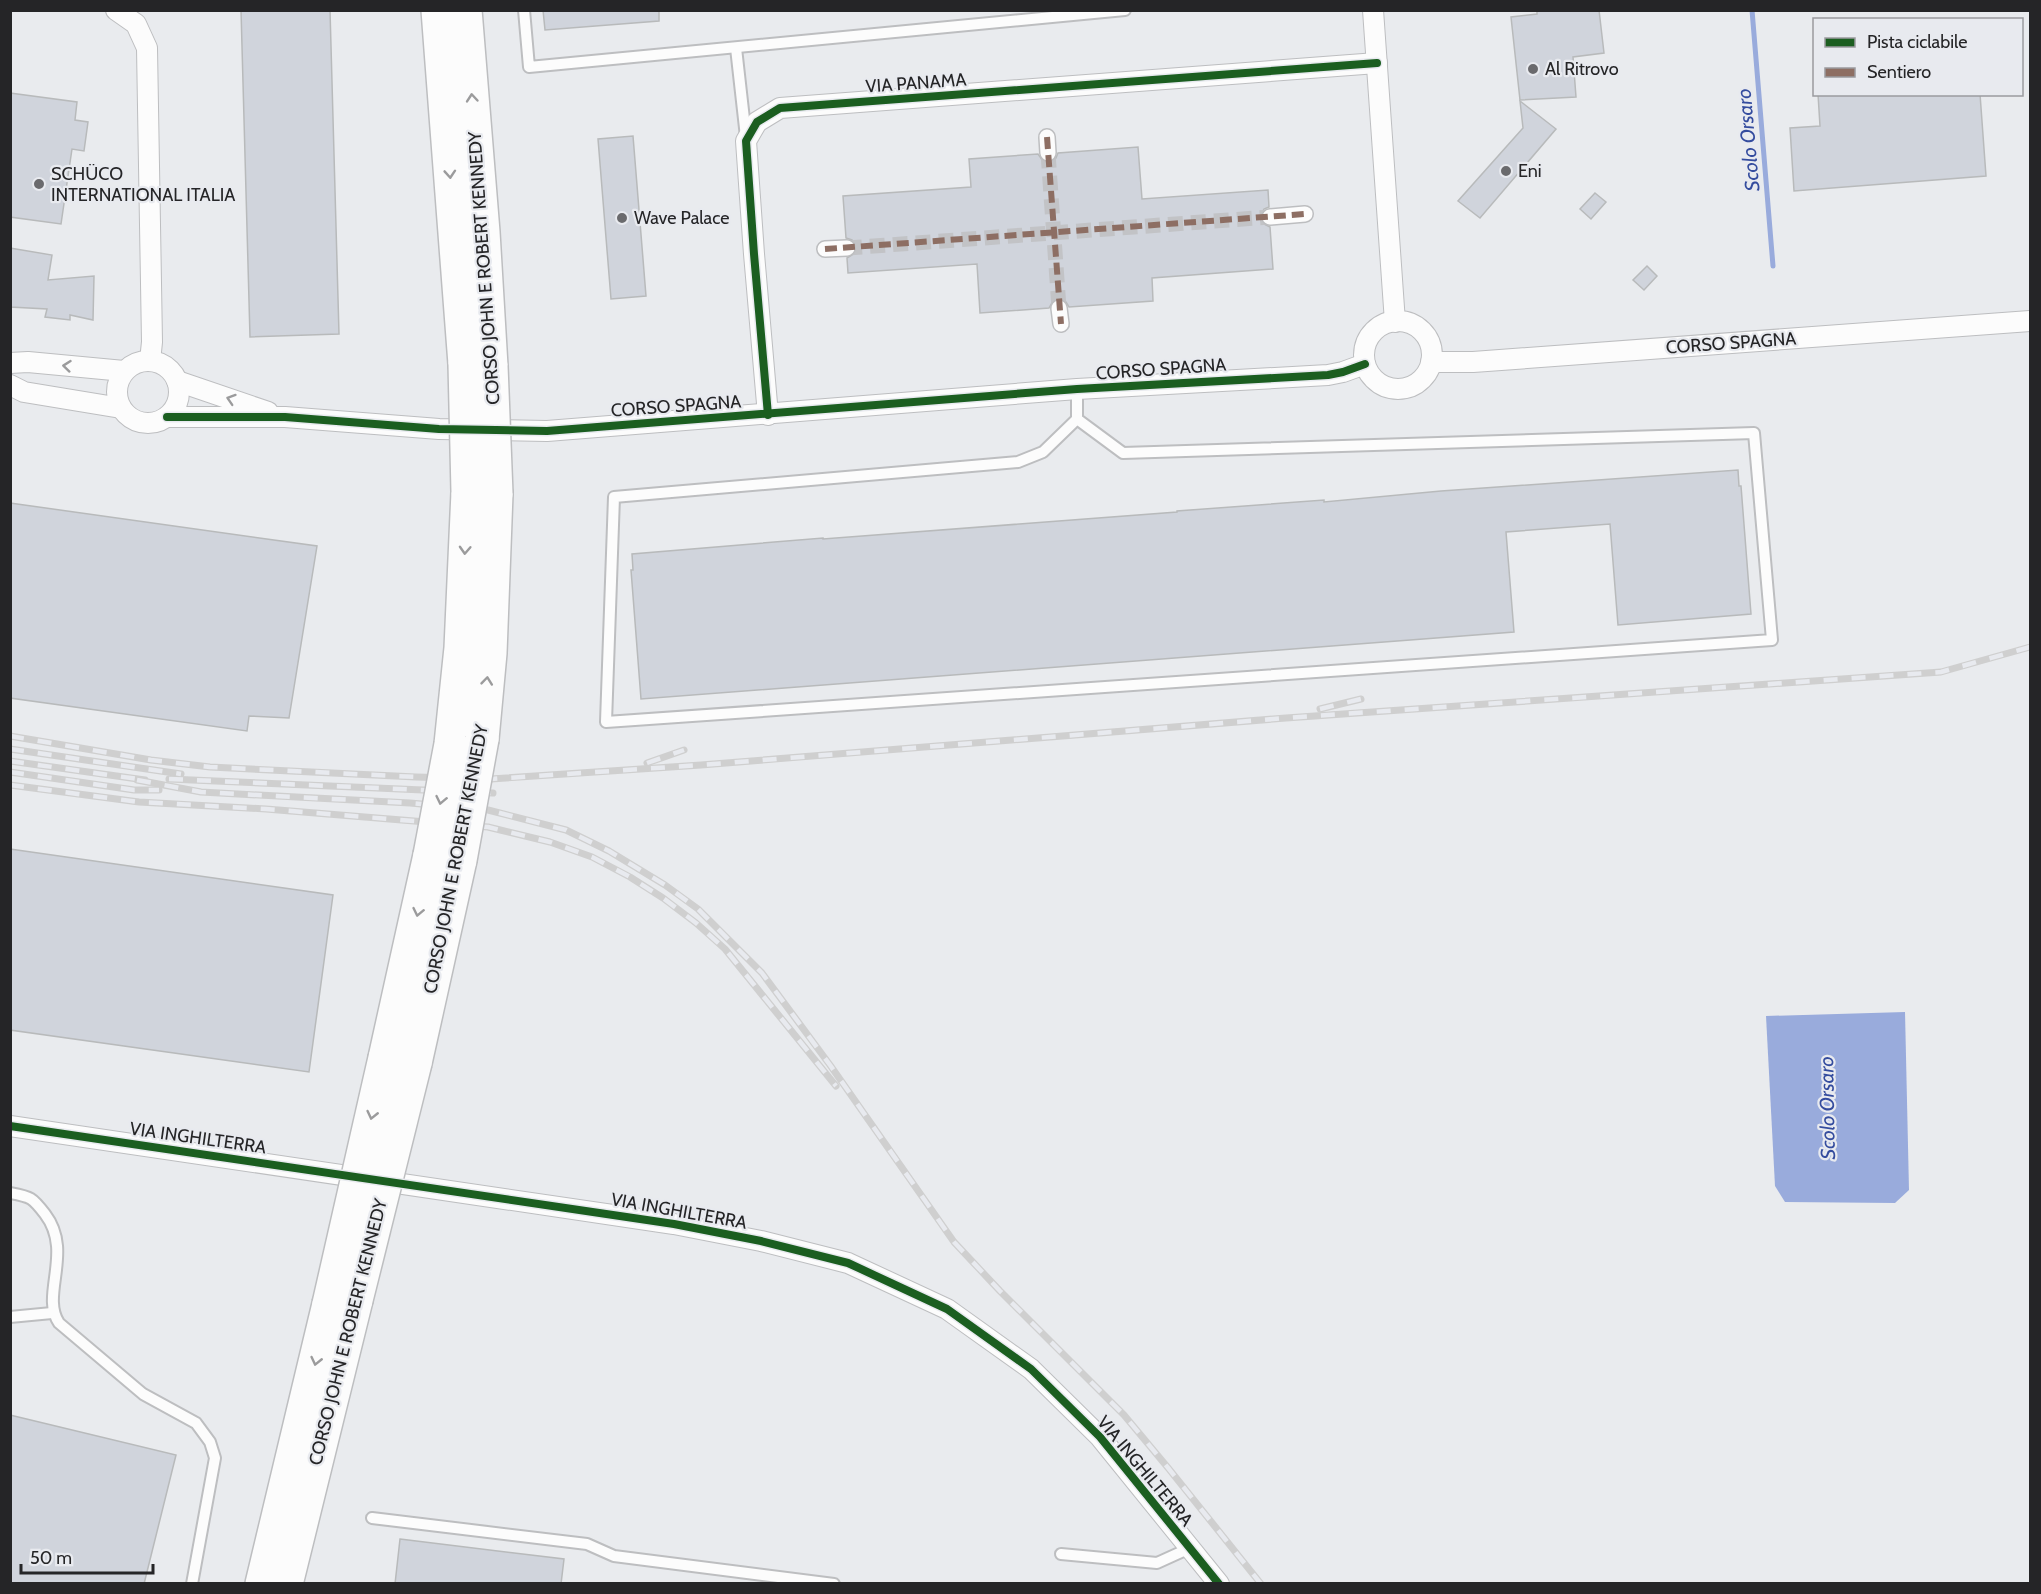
<svg xmlns="http://www.w3.org/2000/svg" width="2041" height="1594" font-family="Cabin,sans-serif">
  <style>
    .water { fill: #99abdc }
    .lines { fill: none; stroke-linecap: round; stroke-linejoin: round }
    .stream { stroke: #99abdc; stroke-width: 5 }
    .building { fill: #d0d4dc; stroke: #b8babb; stroke-width: 1.5 }
    .pedestrian-tunnel { stroke: #c2c3c6; stroke-width: 15; stroke-dasharray: 15 8; stroke-linecap: butt }
    .service-casing { stroke: #bdbec0; stroke-width: 14 }
    .pedestrian-casing { stroke: #bdbec0; stroke-width: 18 }
    .minor-casing { stroke: #bdbec0; stroke-width: 22 }
    .trunk-casing { stroke: #bdbec0; stroke-width: 36 }
    .service { stroke: #fcfcfc; stroke-width: 10 }
    .pedestrian { stroke: #fcfcfc; stroke-width: 15 }
    .minor { stroke: #fcfcfc; stroke-width: 20 }
    .trunk { stroke: #fcfcfc; stroke-width: 33 }
    .rail-casing { stroke: #cfcfcf; stroke-width: 7 }
    .rail { stroke: #e8eaef; stroke-width: 4.5; stroke-dasharray: 14; stroke-linecap: butt }
    .trunk-bridge-casing { stroke: #bdbec0; stroke-width: 36; stroke-linecap: butt }
    .trunk-bridge { stroke: #fcfcfc; stroke-width: 33 }
    .quiet { stroke: #8d6e63; stroke-width: 6; stroke-dasharray: 12 6; stroke-linecap: butt }
    .cycleway-casing { stroke: #e8eaef; stroke-width: 11 }
    .cycleway { stroke: #1b5e20; stroke-width: 8 }
    .oneway { stroke: #9b9b9c }
    .poi-dot { fill: #6a6a6d; stroke: #e8eaef; stroke-width: 2 }
    .labels { text-anchor: middle; stroke-width: 4.5; stroke-linejoin: round; paint-order: stroke }
    .poi-label { font-size: 18px; fill: #252527; stroke: #e8eaef; text-anchor: start }
    .street-label { font-size: 18px; fill: #252527; stroke: #e8eaef }
    .water-label { font-size: 20px; font-style: italic; fill: #344c9e; stroke: #e8eaef }
  </style>
  <rect width="100%" height="100%" fill="#e9ebee"/>
  <polygon class="water" points="1905,1012 1909,1190 1895,1203 1785,1202 1775,1186 1766,1016"/>
  <g class="lines">
    <polyline class="stream" points="1752,10 1773,266"/>
  </g>
  <g class="building">
    <polygon points="241,10 330,10 339,334 250,337"/>
    <polygon points="543,10 659,10 659,21 545,30"/>
    <polygon points="1537,10 1599,10 1604,53 1573,57 1576,97 1520,100 1511,17 1537,14"/>
    <polygon points="10,93 77,102 75,120 88,122 84,151 72,149 61,224 10,217"/>
    <polygon points="1818,94 1980,94 1986,176 1794,191 1790,128 1820,126"/>
    <polygon points="1520,101 1556,129 1480,218 1458,201 1523,128"/>
    <polygon points="633,136 646,296 611,299 598,139"/>
    <polygon points="1138,147 1142,199 1268,190 1269,207 1264,209 1260,217 1262,223 1270,227 1273,269 1152,278 1153,301 1069,307 1066,302 1058,298 1053,301 1049,308 980,313 977,264 848,273 847,258 855,253 857,247 852,240 846,238 843,196 971,187 969,159 1038,154 1043,161 1049,163 1056,158 1058,153"/>
    <polygon points="1595,193 1606,202 1591,219 1580,209"/>
    <polygon points="10,248 52,255 48,280 94,276 93,320 70,315 70,320 45,317 47,309 10,307"/>
    <polygon points="1647,266 1657,276 1644,290 1633,280"/>
    <polygon points="1738,470 1739,486 1741,486 1751,614 1618,625 1610,524 1506,532 1514,632 641,699 631,570 633,570 632,554 823,538 823,539 1177,512 1177,511 1324,500 1324,502 1441,491"/>
    <polygon points="10,503 317,546 289,718 249,716 247,731 10,698"/>
    <polygon points="10,849 333,895 309,1072 10,1030"/>
    <polygon points="10,1415 176,1455 144,1584 10,1584"/>
    <polygon points="400,1539 564,1559 561,1584 395,1584"/>
  </g>
  <g class="lines">
    <g class="pedestrian-tunnel">
      <polyline points="1048,153 1059,308"/>
      <polyline points="847,248 1270,217"/>
    </g>
    <g class="service-casing">
      <g id="service">
        <polyline points="524,10 529,67 1125,10"/>
        <polyline points="736,48 746,137"/>
        <polyline points="1077,419 1123,453 1754,433 1772,640 606,722 614,497 1018,462 1043,452 1077,419 1077,389"/>
        <path d="M10 1193C31 1197 32 1197 45 1214 74 1252 40 1295 59 1323L143 1394 196 1423 210 1442 215 1458 192 1584"/>
        <polyline points="10,1317 52,1313"/>
        <polyline points="372,1518 587,1544 614,1556 834,1584"/>
        <polyline points="1061,1554 1157,1563 1190,1548"/>
      </g>
    </g>
    <g class="pedestrian-casing">
      <g id="pedestrian">
        <polyline points="1047,137 1048,153"/>
        <polyline points="1270,217 1305,214"/>
        <polyline points="825,249 847,248"/>
        <polyline points="1059,308 1061,324"/>
      </g>
    </g>
    <g class="minor-casing">
      <g id="minor">
        <polyline points="116,10 136,24 147,48 152,342 150,361"/>
        <polyline points="1373,10 1395,322"/>
        <circle cx="1398" cy="355" r="34"/>
        <circle cx="148" cy="392" r="31"/>
        <polyline points="1431,362 1473,362 2030,321"/>
        <polyline points="10,363 28,362 124,371"/>
        <polyline points="177,381 268,412"/>
        <polyline points="10,385 24,392 121,408"/>
        <polyline points="768,415 754,254 746,141 757,122 780,108 1377,63"/>
        <polyline points="167,417 285,417 439,429 547,431 1077,389 1328,375 1343,372 1365,364"/>
        <polyline points="10,1126 674,1224 761,1241 848,1263 947,1309 1031,1369 1100,1437 1219,1584"/>
      </g>
    </g>
    <g class="trunk-casing">
      <g id="trunk">
        <polyline points="438,10 465,364"/>
        <polyline points="465,10 483,232 491,366"/>
        <polyline points="482,739 490,653 496,494"/>
        <polyline points="451,744 461,648 468,492"/>
        <polyline points="385,1058 430,855"/>
        <polyline points="415,1063 460,860"/>
        <polyline points="262,1584 329,1304"/>
        <polyline points="286,1584 356,1300"/>
      </g>
    </g>
    <use href="#service" class="service"/>
    <use href="#pedestrian" class="pedestrian"/>
    <use href="#minor" class="minor"/>
    <use href="#trunk" class="trunk"/>
    <g class="rail-casing">
      <g id="rail">
        <polyline points="1320,709 1361,699"/>
        <polyline points="10,736 151,760 210,767 416,777 491,779 701,765 1286,718 1941,672 2030,647"/>
        <polyline points="10,749 181,774"/>
        <polyline points="10,761 145,780"/>
        <polyline points="647,763 684,750"/>
        <polyline points="10,772 134,790 159,790"/>
        <polyline points="169,779 493,793"/>
        <polyline points="137,780 201,792 410,803 488,810 566,830 609,851 665,885 698,909 762,973 830,1065 954,1242 1000,1291 1124,1415 1169,1469 1261,1584"/>
        <polyline points="10,785 139,802 266,809 488,827 550,842 592,857 630,877 663,898 696,923 725,949 836,1086"/>
      </g>
    </g>
    <use href="#rail" class="rail"/>
    <g class="trunk-bridge-casing">
      <g id="trunk-bridge">
        <polyline points="465,364 468,492"/>
        <polyline points="491,366 496,494"/>
        <polyline points="430,855 451,744"/>
        <polyline points="460,860 482,739"/>
        <polyline points="356,1300 415,1063"/>
        <polyline points="329,1304 385,1058"/>
      </g>
    </g>
    <use href="#trunk-bridge" class="trunk-bridge"/>
    <g class="quiet">
      <polyline points="1047,137 1061,324"/>
      <polyline points="825,249 1305,214"/>
    </g>
    <g class="cycleway-casing">
      <g id="cycleway">
        <polyline points="768,415 754,254 746,141 757,122 780,108 1377,63"/>
        <polyline points="167,417 285,417 439,429 547,431 1077,389 1328,375 1343,372 1365,364"/>
        <polyline points="10,1126 674,1224 761,1241 848,1263 947,1309 1031,1369 1100,1437 1219,1584"/>
      </g>
    </g>
    <use href="#cycleway" class="cycleway"/>
  </g>
  <defs><path id="oneway-chevron" d="M-2-3.5L2.5 0L-2 3.5" fill="none" stroke-width="1.6" stroke-linecap="round" stroke-linejoin="round" transform="scale(1.5)"/></defs>
  <g class="oneway">
    <use href="#oneway-chevron" transform="translate(472 98) rotate(-95)"/>
    <use href="#oneway-chevron" transform="translate(450 174) rotate(86)"/>
    <use href="#oneway-chevron" transform="translate(67 366) rotate(-174)"/>
    <use href="#oneway-chevron" transform="translate(231 399) rotate(-162)"/>
    <use href="#oneway-chevron" transform="translate(465 550) rotate(93)"/>
    <use href="#oneway-chevron" transform="translate(487 681) rotate(-84)"/>
    <use href="#oneway-chevron" transform="translate(441 800) rotate(102)"/>
    <use href="#oneway-chevron" transform="translate(418 912) rotate(102)"/>
    <use href="#oneway-chevron" transform="translate(372 1115) rotate(103)"/>
    <use href="#oneway-chevron" transform="translate(316 1361) rotate(103)"/>
  </g>
  <g class="poi-dot">
    <circle cx="1533" cy="69" r="6"/>
    <circle cx="1506" cy="171" r="6"/>
    <circle cx="39" cy="184" r="6"/>
    <circle cx="622" cy="218" r="6"/>
  </g>
  <g class="labels">
    <g class="poi-label">
      <text x="1545" y="75">Al Ritrovo</text>
      <text x="1518" y="177">Eni</text>
      <text x="51" y="180">SCHÜCO<tspan x="51" dy="21">INTERNATIONAL ITALIA</tspan></text>
      <text x="634" y="224">Wave Palace</text>
    </g>
    <g class="street-label">
      <text transform="translate(916 83) rotate(-4)" y="6">VIA PANAMA</text>
      <text transform="translate(484 268) rotate(-94)" y="6">CORSO JOHN E ROBERT KENNEDY</text>
      <text transform="translate(1731 343) rotate(-4)" y="6">CORSO SPAGNA</text>
      <text transform="translate(1161 369) rotate(-4)" y="6">CORSO SPAGNA</text>
      <text transform="translate(676 406) rotate(-4)" y="6">CORSO SPAGNA</text>
      <text transform="translate(456 859) rotate(-79)" y="6">CORSO JOHN E ROBERT KENNEDY</text>
      <text transform="translate(198 1138) rotate(8)" y="6">VIA INGHILTERRA</text>
      <text transform="translate(679 1211) rotate(10)" y="6">VIA INGHILTERRA</text>
      <text transform="translate(348 1332) rotate(-76)" y="6">CORSO JOHN E ROBERT KENNEDY</text>
      <text transform="translate(1145 1471) rotate(50)" y="6">VIA INGHILTERRA</text>
    </g>
    <g class="water-label">
      <text transform="translate(1748 140) rotate(-95)" y="7">Scolo Orsaro</text>
      <text transform="translate(1827 1108) rotate(-91)" y="7">Scolo Orsaro</text>
    </g>
  </g>
  <rect width="2041" height="1594" fill="none" stroke="#252527" stroke-width="24"/>
  <rect x="1813" y="18" width="210" height="78" fill="#e8eaef" stroke="#9a9b9f" stroke-width="1.5"/>
  <rect x="1825" y="38" width="30" height="9" fill="#1b5e20" stroke="#9a9b9f" stroke-width="1.5"/>
  <text x="1867" y="48" font-size="18" fill="#252527">Pista ciclabile</text>
  <rect x="1825" y="68" width="30" height="9" fill="#8d6e63" stroke="#9a9b9f" stroke-width="1.5"/>
  <text x="1867" y="78" font-size="18" fill="#252527">Sentiero</text>
  <path d="M21 1564v9h132v-9" fill="none" stroke="#252527" stroke-width="3"/>
  <text x="30" y="1564" font-size="18" fill="#252527" stroke="#e8eaef" stroke-width="4.5" paint-order="stroke">50 m</text>
</svg>
